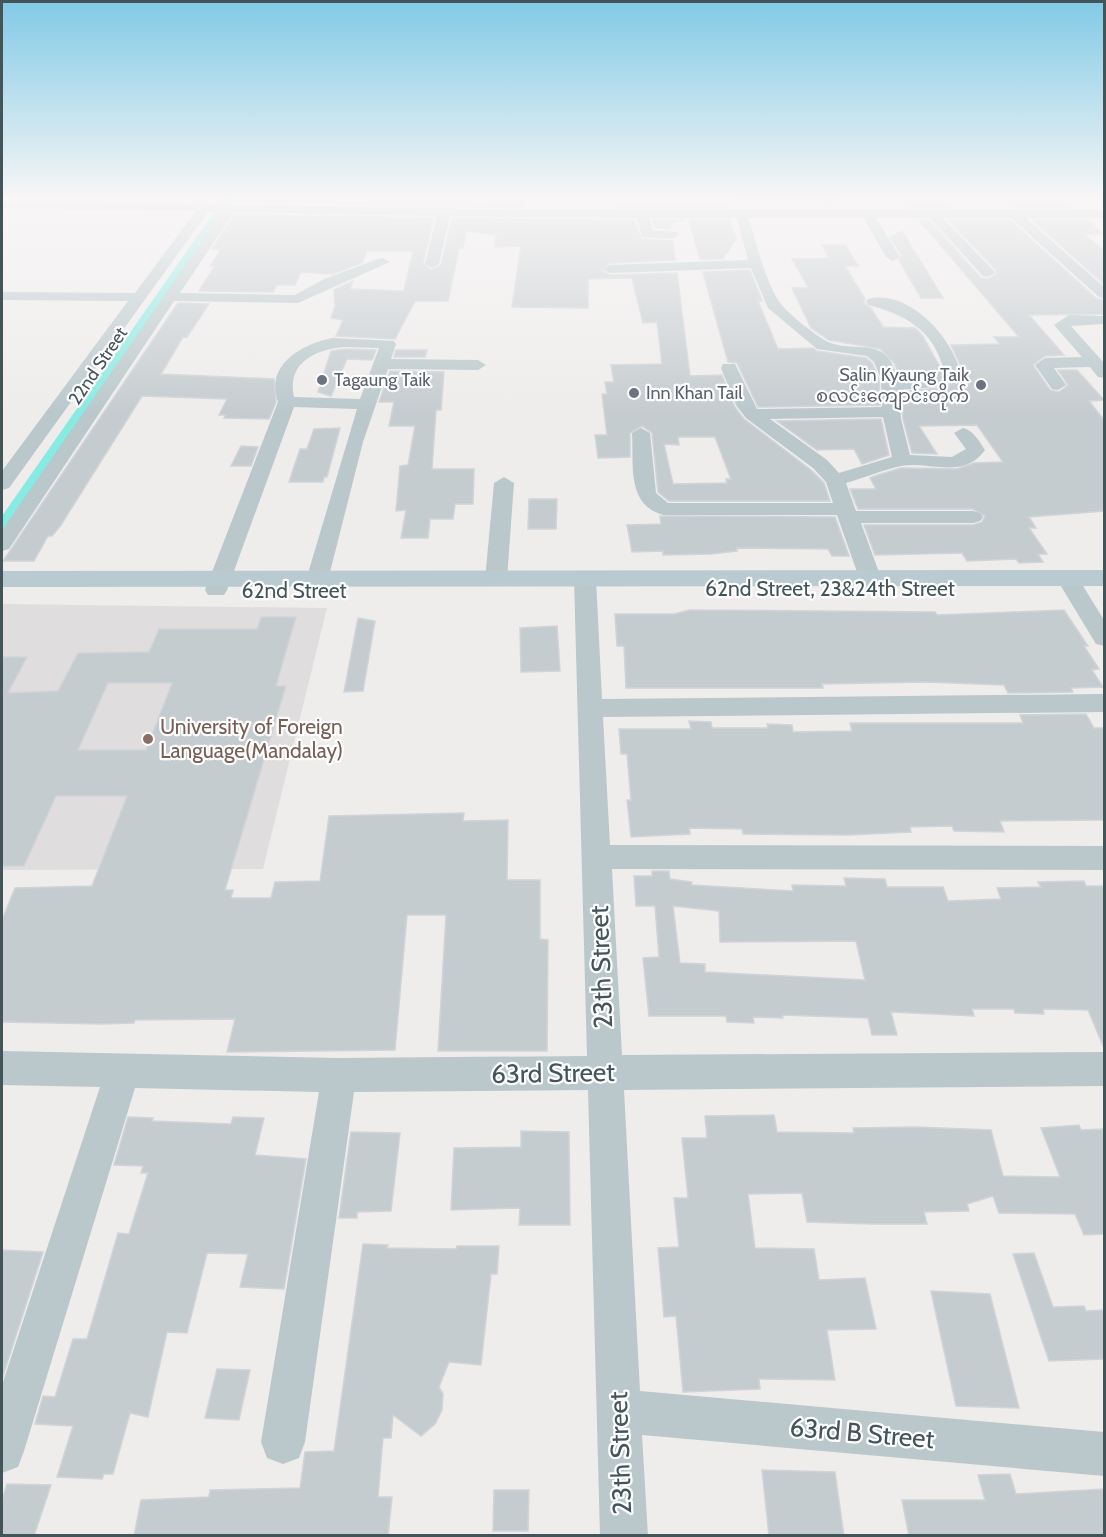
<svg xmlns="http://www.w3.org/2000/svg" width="1106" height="1537" font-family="Cabin,'Noto Sans Myanmar',sans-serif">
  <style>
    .education { fill: #e0ddde }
    .water { fill: #86ebe3 }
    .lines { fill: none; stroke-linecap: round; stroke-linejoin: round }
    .canal { fill: #86ebe3; fill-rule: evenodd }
    .building { fill: #c5cccf; stroke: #d0d4d8; stroke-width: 1.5; fill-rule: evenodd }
    .minor { fill: #bac8cc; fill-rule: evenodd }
    .secondary { fill: #b9cbd0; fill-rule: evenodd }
    .worship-dot { fill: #6b7280; stroke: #fff; stroke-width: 2 }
    .education-dot { fill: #8d6e63; stroke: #fff; stroke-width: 2 }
    .labels { text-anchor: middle; stroke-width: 4.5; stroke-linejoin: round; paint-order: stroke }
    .far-street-label { font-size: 18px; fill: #445559; stroke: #fff }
    .far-worship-label { font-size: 18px; fill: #5b616d; stroke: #fff; text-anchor: start }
    .street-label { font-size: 21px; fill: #445559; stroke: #fff }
    .education-label { font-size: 21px; fill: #785e54; stroke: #fff; text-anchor: start }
    .near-street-label { font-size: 26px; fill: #445559; stroke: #fff }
  </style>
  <rect width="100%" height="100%" fill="#efecec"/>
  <polygon class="education" points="2,604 327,608 263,869 2,870"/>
  <polygon class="water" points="510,198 852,198 836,201"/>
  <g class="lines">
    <polygon class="canal" points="224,198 236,198 9,533 2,535 2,516"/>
  </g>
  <g class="building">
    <polygon points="244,198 377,198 524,200 522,208 241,202"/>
    <polygon points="1008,198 1062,198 1073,208 1018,208"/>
    <polygon points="945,199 952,208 909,208 902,200"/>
    <polygon points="618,202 726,203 727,208 618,208"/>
    <path d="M235 214 434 218 423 263 431 270 441 265 452 218 635 220 641 239 673 241 675 260 610 263 601 270 610 275 677 273 690 376 722 375 734 406 744 419 811 470 824 483 830 501H669L658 492 652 433 642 426 630 433V457L598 458 595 435H607L602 394H607L605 382H614L611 365 662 364 657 322 643 323 632 278 588 279V308L512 307 521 246 495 247 496 235 466 231 463 248H459L448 301H415L395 339 336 336 343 320 331 318 335 306 334 290 353 281 350 289 404 291 413 251H367L362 263 332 274 301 272 295 285H277L273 292 199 291 215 266H210L221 249H212ZM678 437H715L731 479H726L727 483 673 484 664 444 679 445Z"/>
    <polygon points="652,220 685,220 671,223 671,229 655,228"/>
    <polygon points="689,220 730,220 736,239 723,259 700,259"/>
    <polygon points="919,220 929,220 981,278 988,279 997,274 995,269 948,220 1010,220 1097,299 1104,300 1104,314 1029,315 1064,355 1045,356 1033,365 1050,390 1059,392 1068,385 1058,370 1077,370 1104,400 1089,401 1104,420 1104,511 1029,517 1036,528 1029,528 1047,554 1038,554 1043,562 1019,563 1016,559 967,561 962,553 875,555 864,525 973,525 982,522 985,516 973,509 858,509 850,489 876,489 870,478 881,474 901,468 957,469 974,463 1003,462 977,425 919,426 937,454 912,453 903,419 901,392 947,387 961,367 951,345 1000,344 994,337 1019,337"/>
    <polygon points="1032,220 1088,220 1103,234 1084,234 1104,251 1104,284"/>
    <polygon points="902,231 943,298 921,298 899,260 902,256 890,237"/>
    <polygon points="822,245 845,245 858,266 845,266 865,299 864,303 871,308 883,327 915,328 922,335 940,367 933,375 900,378 895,364 880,349 829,340 811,328 792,288 809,288 792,259 829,258"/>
    <polygon points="750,270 762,301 758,301 778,349 813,348 817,351 866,358 872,363 879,379 880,405 758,407 737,363 728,362 703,272"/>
    <polygon points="178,303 209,304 187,337 183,337 161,374 274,379 276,402 269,419 224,418 226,415 219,415 227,399 142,396 61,525 52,536 48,536 34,561 3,561"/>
    <polygon points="345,349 376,350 372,360 347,359 331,396 318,392 331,351"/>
    <polygon points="396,350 427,350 425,357 394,357"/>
    <polygon points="390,371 444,372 441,410 436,410 432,469 474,469 473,504 455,504 453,519 430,519 428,538 401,538 406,510 396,511 400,466 408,465 415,426 389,426 394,402 379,402"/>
    <polygon points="881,419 889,455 862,464 854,449 817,450 777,421"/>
    <polygon points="340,428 327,477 324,477 323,482 289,482 300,449 307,449 314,429"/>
    <polygon points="241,446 258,447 251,466 231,466"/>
    <polygon points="529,499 557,499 556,529 528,529"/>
    <polygon points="660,516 835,517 849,556 832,556 828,549 737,548 737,551 711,554 663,555 663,551 632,552 627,525 661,524"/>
    <polygon points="690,610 935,612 937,615 1064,610 1088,646 1084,646 1099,669 1092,670 1103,687 1071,688 1073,692 1008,693 1004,685 926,682 822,684 823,688 626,688 624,646 617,646 615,614 674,614"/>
    <path d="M261 617H296L276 686H286L225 890H233L231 898H271L275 882 320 881 329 816 464 813 463 821 508 820 507 880H540V939L548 940 547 1051H438L446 915H407L395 1050 227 1052 235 1019 135 1020 134 1023 102 1024 2 1022V920L15 888 92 886 127 796H56L24 866H2V657H27L8 693 58 691 78 653 149 652 159 629H257ZM108 683H172L146 750H78Z"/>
    <polygon points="358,618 375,621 363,691 344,692"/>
    <polygon points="557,626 560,671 521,672 520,628"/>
    <polygon points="1086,714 1094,728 1104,728 1104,820 1000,821 1004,832 954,831 952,826 910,827 911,832 847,835 743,834 742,829 689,828 690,834 631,837 627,800 631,800 627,754 621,754 619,729 691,729 689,721 711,722 712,728 768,728 767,724 792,725 793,732 852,731 850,723 1023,723 1020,715"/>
    <path d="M652 871H669L670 879 692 882 691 885 793 891 792 885 846 886 844 878 885 879 887 887H943L948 901 1001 899 997 888 1041 887 1038 882 1084 881 1086 886H1104V1048L1088 1010 1043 1009 1044 1014 1015 1013 1014 1009H972L974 1016 891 1012 897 1035H872L868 1018 782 1015 783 1018 753 1017 754 1023 727 1022 726 1016H649L643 958 659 957 655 906H636L634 876H652ZM673 906 719 911 720 942 856 941 865 980 705 972V964L680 963Z"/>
    <polygon points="774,1115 777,1132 854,1133 853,1128 915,1127 991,1130 1003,1176 1060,1177 1041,1128 1079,1125 1081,1130 1104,1129 1104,1234 1084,1235 1075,1214 999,1213 993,1196 967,1204 969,1211 924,1212 927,1224 874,1224 807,1222 802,1193 748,1194 755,1248 814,1249 819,1280 865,1278 876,1329 827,1330 835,1380 759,1379 760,1389 683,1392 676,1316 664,1317 658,1248 679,1247 674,1198 688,1198 682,1138 707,1138 705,1116"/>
    <polygon points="128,1117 153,1118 152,1121 231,1124 233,1117 264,1118 255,1155 306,1159 284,1289 240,1287 248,1254 207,1253 187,1333 167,1332 148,1417 130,1413 113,1474 104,1474 102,1479 57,1477 73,1426 35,1424 43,1396 55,1397 73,1339 87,1339 118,1233 129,1234 148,1173 141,1173 143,1166 114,1165"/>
    <polygon points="521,1131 569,1132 570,1225 519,1225 520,1208 451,1210 454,1148 521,1147"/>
    <polygon points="351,1132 400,1133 391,1211 357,1212 357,1218 339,1218"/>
    <polygon points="363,1244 388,1245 387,1248 456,1249 457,1246 499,1246 497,1274 491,1274 481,1365 449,1362 439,1387 443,1394 442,1410 435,1424 421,1436 393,1415 391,1438 383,1438 378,1497 392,1497 388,1536 134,1536 141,1500 209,1497 210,1490 300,1488 305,1452 334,1451"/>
    <polygon points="2,1250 43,1252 2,1379"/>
    <polygon points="1034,1253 1053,1307 1084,1306 1086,1311 1104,1310 1104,1359 1049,1361 1013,1254"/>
    <polygon points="931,1291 990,1294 1019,1408 956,1406"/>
    <polygon points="217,1369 250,1370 239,1420 205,1418"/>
    <polygon points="762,1470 835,1472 844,1536 769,1536"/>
    <polygon points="1010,1474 1016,1494 1104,1489 1104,1536 909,1536 902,1500 985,1500 978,1475"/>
    <polygon points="7,1484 51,1485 34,1536 2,1536 2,1500"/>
    <polygon points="494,1490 529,1490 528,1531 493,1531"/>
  </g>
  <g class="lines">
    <g class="minor">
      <path d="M197 198H209V204L527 210H1104V218H1026L1104 287V298L1099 297 1011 218H943L993 270 995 273 988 277 983 276 930 218H876L900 257 893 261 886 257 864 218H749C755 240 767 287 781 304 787 313 819 338 828 342 859 354 887 334 898 380L934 377 943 367C932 329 904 314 868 305L866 302 868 299C907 289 949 334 959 368L945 386 899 390 901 419 910 455 952 457 966 449 954 433 963 428C973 430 979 441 985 450 964 480 929 461 901 466 882 470 864 478 846 483L856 511H973L980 513 983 517 980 521 973 523H861L885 589 882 594H866L863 589 837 515H664C626 506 634 464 632 433L641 428 650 433 656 493 668 503H833L826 482 813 468 746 418 736 405 721 368 723 364H735L757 409 882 407 881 379 874 362 867 356 817 349 768 308 751 268 610 273 603 269 610 265 748 260 737 218H649L653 230 677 232 679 235 672 239 642 237 637 218 450 216 439 264 432 268 425 264 437 216 234 212 180 293 295 295 324 279 378 259 383 258 390 262 298 303 174 301 9 549 2 551V530L222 212H208L9 488 2 490V471L128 301 2 300V292L135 293 196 211 2 208V200L197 204ZM883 417 892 457 839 473 827 460 770 419Z"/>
      <polygon points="1069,315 1104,316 1104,324 1071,326 1104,363 1104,378 1098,377 1090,367 1054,368 1066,385 1058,390 1052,389 1035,365 1045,358 1082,357 1054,325"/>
      <path d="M332 338 394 341 396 344 391 359 478 360 486 365 478 370 388 369 363 442 328 580 325 585H309L306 580 357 409 294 407 227 590 224 595H208L205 590 278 402C265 365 300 345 332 338ZM345 347 379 348 360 399 294 397C286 362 317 349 345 347Z"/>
      <polygon points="504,477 514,483 507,579 504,584 488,584 485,579 494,483"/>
      <polygon points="1067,571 1075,573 1104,620 1104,646 1096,644 1056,578 1059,573"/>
      <polygon points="585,572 593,574 596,579 602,699 1104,694 1104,712 603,717 610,845 1104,846 1104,870 612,869 622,1055 1104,1052 1104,1086 624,1090 640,1391 1104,1432 1104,1476 642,1435 648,1536 600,1536 588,1090 354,1092 305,1442 299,1458 283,1464 267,1458 261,1442 319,1092 135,1088 24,1451 18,1467 2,1473 2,1385 100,1087 2,1085 2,1051 339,1058 587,1056 574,579 577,574"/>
    </g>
    <polygon class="secondary" points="1104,570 1104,586 2,587 2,571"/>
  </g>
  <linearGradient id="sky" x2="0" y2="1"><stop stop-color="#81cae6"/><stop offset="0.48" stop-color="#f8f6f6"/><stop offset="1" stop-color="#f8f6f6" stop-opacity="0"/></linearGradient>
  <rect width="1106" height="413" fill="url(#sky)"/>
  <g class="worship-dot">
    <circle cx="322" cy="380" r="6"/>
    <circle cx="981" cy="385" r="6"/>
    <circle cx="634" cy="393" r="6"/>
  </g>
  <circle class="education-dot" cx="148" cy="739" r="6"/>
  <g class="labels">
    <g class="far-street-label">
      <text transform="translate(98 366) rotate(-56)" y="6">22nd Street</text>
    </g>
    <g class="far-worship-label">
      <text x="969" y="381" text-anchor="end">Salin Kyaung Taik<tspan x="969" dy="21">စလင်းကျောင်းတိုက်</tspan></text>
      <text x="334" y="386">Tagaung Taik</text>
      <text x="646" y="399">Inn Khan Tail</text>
    </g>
    <g class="street-label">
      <text x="830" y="596">62nd Street, 23&amp;24th Street</text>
      <text x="294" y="598">62nd Street</text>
    </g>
    <g class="education-label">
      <text x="160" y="734">University of Foreign<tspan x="160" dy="24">Language(Mandalay)</tspan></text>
    </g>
    <g class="near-street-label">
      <text transform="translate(601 967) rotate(-92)" y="9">23th Street</text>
      <text transform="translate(553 1073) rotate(-1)" y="9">63rd Street</text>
      <text transform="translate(862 1433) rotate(5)" y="9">63rd B Street</text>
      <text transform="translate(620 1453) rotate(-92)" y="9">23th Street</text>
    </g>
  </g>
  <rect width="1106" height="1537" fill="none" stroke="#445559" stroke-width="6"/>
</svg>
